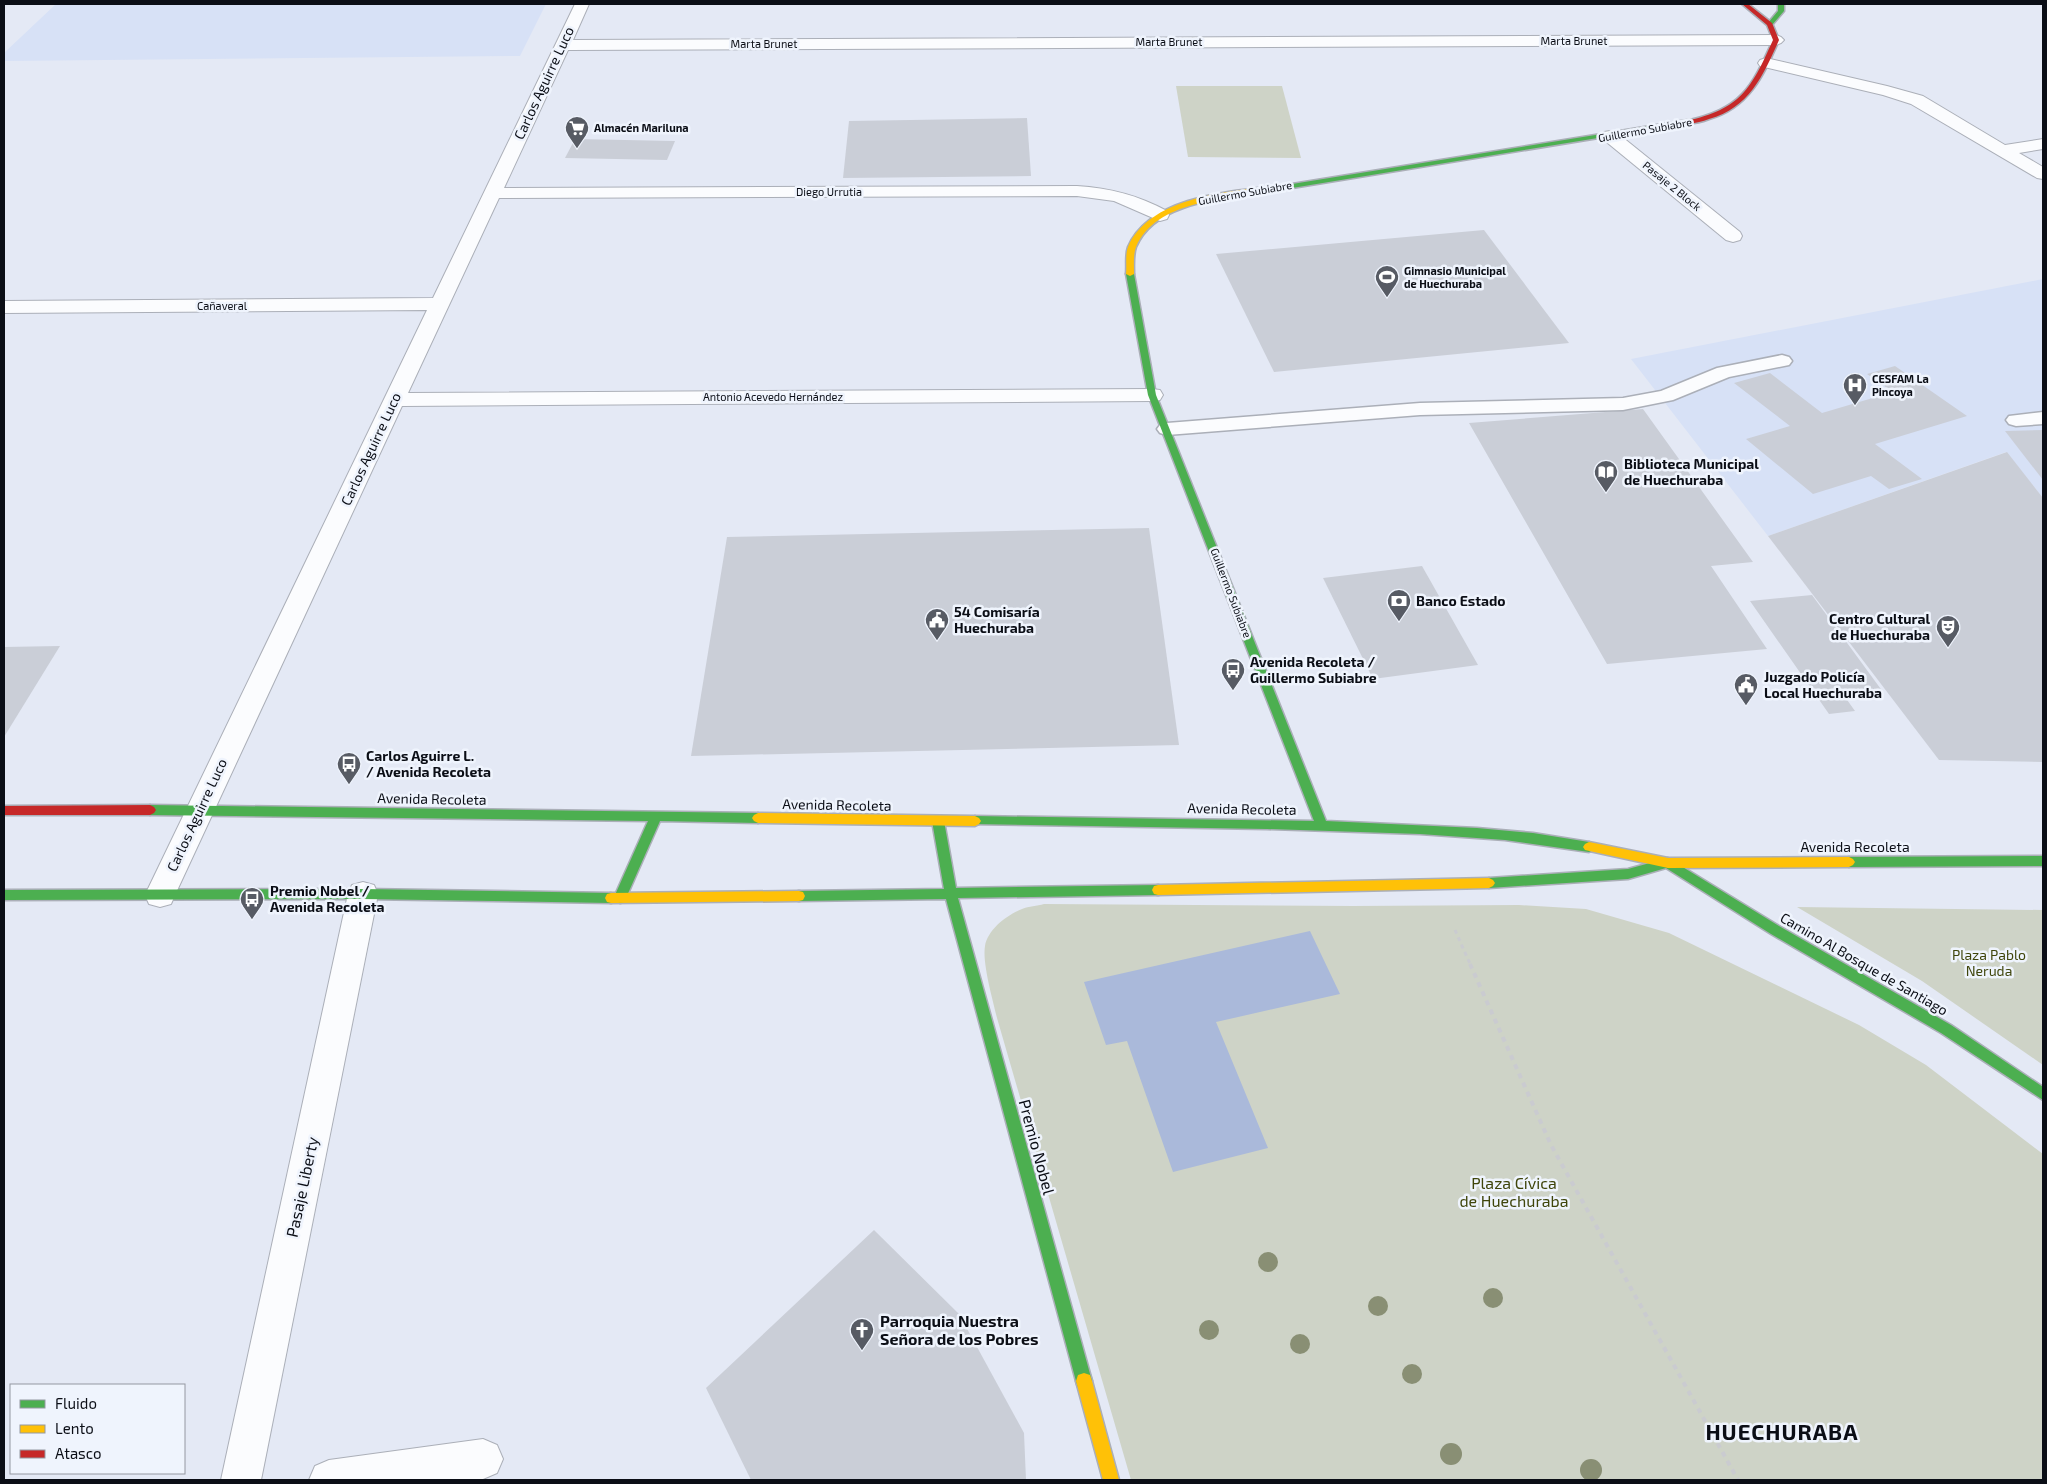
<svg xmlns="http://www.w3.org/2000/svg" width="2047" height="1484" font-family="'Exo 2',sans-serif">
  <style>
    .built { fill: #d7e1f6 }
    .green { fill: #ced3c7 }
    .water { fill: #aab9da }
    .building { fill: #caced7 }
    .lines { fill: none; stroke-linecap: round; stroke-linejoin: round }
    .lane-casing { stroke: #abafb8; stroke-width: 3 }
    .street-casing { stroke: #abafb8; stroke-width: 2 }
    .fast-casing { stroke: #abafb8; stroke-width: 3 }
    .slow-casing { stroke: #abafb8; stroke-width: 3 }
    .jam-casing { stroke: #abafb8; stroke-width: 3 }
    .path-far1 { stroke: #cacbd0; stroke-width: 3; stroke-dasharray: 4 4; stroke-linecap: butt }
    .path { stroke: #cacbd0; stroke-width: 4; stroke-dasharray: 5 5; stroke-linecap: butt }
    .lane { fill: #fbfcfe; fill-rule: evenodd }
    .street { fill: #fbfcfe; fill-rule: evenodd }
    .fast { fill: #4caf50; fill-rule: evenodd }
    .slow { fill: #ffc107; fill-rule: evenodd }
    .jam { fill: #c62828; fill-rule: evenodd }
    .tree { fill: #898f74 }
    .labels { text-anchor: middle; stroke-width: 5; stroke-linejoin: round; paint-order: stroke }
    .far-street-label { font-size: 11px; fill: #0b0e16; stroke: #eff4fd }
    .far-poi-label { font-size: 11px; font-weight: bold; fill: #0b0e16; stroke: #eff4fd; text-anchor: start }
    .street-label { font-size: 14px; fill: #0b0e16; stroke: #eff4fd }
    .poi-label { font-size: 14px; font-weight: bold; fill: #0b0e16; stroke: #eff4fd; text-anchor: start }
    .park-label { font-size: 14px; fill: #3f450b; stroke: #eff4fd }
    .near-street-label { font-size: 16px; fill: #0b0e16; stroke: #eff4fd }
    .near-park-label { font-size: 16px; fill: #3f450b; stroke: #eff4fd }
    .near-poi-label { font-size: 16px; font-weight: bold; fill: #0b0e16; stroke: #eff4fd; text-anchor: start }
    .near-district-label { font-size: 22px; font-weight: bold; letter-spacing: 1px; fill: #0b0e16; stroke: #eff4fd }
  </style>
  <rect width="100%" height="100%" fill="#e4e9f5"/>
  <g class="built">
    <polygon points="56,4 546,4 520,56 4,61 4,53"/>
    <polygon points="2043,279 2043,498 2006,452 1768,536 1631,359"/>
  </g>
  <g class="green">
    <polygon points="1176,86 1282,86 1301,158 1188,157"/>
    <path d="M1044 904 1353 906 1519 905 1586 909 1669 933 1859 1025 1926 1065 2043 1154V1480H1131L997 1018C993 1000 982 963 985 946 988 929 1007 915 1022 909 1029 906 1037 906 1044 904Z"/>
    <polygon points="1797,907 2043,910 2043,1065 1922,981"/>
  </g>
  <polygon class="water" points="1310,931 1340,994 1216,1022 1268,1148 1173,1172 1127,1041 1106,1045 1084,982"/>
  <g class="building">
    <polygon points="1027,118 1031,176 843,178 849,121"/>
    <polygon points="575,139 675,141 667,160 565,158"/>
    <polygon points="1484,230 1569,343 1274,372 1216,254"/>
    <polygon points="1895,366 1967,416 1875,444 1922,479 1889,489 1871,476 1813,494 1746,439 1790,426 1734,383 1770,373 1822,413 1893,392 1867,374"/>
    <polygon points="1643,409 1753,562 1711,566 1767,649 1607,664 1469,423"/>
    <polygon points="2043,430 2043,480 2005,431"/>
    <polygon points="2007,452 2043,498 2043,762 1939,760 1768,536"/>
    <polygon points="1149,528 1179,745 691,756 727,537"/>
    <polygon points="1422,566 1478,665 1373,679 1323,578"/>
    <polygon points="1812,595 1883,692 1845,697 1855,711 1829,714 1750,601"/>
    <polygon points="60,646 4,737 4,647"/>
    <polygon points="874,1230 959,1314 1024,1433 1026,1480 751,1480 706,1388"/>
  </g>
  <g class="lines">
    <g class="lane-casing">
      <g id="lane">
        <polygon points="1782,355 1789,357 1792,361 1789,365 1729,377 1673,400 1623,410 1420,415 1167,435 1160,433 1157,429 1160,425 1167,423 1420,403 1623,398 1661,391 1717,368"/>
        <polygon points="2043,412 2043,424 2016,426 2009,424 2006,420 2009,416"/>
      </g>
    </g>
    <g class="street-casing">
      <g id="street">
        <path d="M575 4H589L573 40 1776 35 1781 37 1784 40 1781 43 1776 45 568 50 504 188 1077 186C1109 188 1138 195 1167 211L1169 215 1167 219 1160 221 1114 201 1077 196 499 198 408 393 1152 389 1160 390 1163 395 1160 400 1152 401 402 406 175 895 171 904 160 907 149 904 145 895 427 310 4 313V301L433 298Z"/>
        <polygon points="1766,58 1887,86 1923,96 2005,145 2043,139 2043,149 2019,153 2043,167 2043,179 2037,178 1911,104 1883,95 1760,66 1758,63 1760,60"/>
        <polygon points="1610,131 1616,132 1740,232 1742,236 1740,240 1733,242 1726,240 1604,140 1601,136 1604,132"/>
        <polygon points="363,882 374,885 378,894 261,1480 221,1480 348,894 352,885"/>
        <polygon points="483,1439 497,1445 503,1459 497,1473 483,1479 309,1480 315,1466 329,1460"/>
      </g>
    </g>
    <g class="fast-casing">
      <g id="fast">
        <polygon points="1778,4 1784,4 1784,11 1772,25 1768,25 1768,23 1778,11"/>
        <polygon points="1688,120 1691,122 1690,123 1286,189 1282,187 1286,185"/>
        <polygon points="1127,272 1134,274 1156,395 1326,821 1477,828 1533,833 1589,842 1593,844 1595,847 1593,850 1589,852 1505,840 1420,834 1267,829 971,824 969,821 971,818 975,816 1314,821 1148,395 1126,274"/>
        <polygon points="150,805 758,813 762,815 764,818 762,821 758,823 660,821 626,898 624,902 620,903 616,901 611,903 363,899 4,900 4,890 363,889 611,893 615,895 648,821 150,815 146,813 144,810 146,807"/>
        <polygon points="938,816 942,818 944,821 956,888 1158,885 1162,886 1164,890 1162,894 1158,895 958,898 1092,1381 1090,1387 1084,1389 1078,1387 1076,1381 946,899 799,901 795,900 793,896 795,892 799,891 944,889 932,821 934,818"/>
        <polygon points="2043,856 2043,866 1849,867 1845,865 1843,862 1845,859 1849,857"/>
        <polygon points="1668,858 1779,926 1951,1025 2043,1087 2043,1100 1941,1033 1771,934 1666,868 1628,879 1489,888 1485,886 1483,883 1485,880 1489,878 1628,869"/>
      </g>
    </g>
    <g class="slow-casing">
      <g id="slow">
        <path d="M1286 185H1289V189C1242 199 1158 195 1136 247 1133 255 1134 266 1134 274L1130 276 1126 274C1127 266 1125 255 1128 247 1151 194 1237 191 1286 185Z"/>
        <polygon points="758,813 975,816 979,818 981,821 979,824 975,826 758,823 754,821 752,818 754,815"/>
        <polygon points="1589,842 1668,858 1849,857 1853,859 1855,862 1853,865 1849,867 1668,868 1585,850 1583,847 1585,844"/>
        <polygon points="1489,878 1493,880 1495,883 1493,886 1489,888 1158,895 1154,894 1152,890 1154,886 1158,885"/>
        <polygon points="799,891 803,892 805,896 803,900 799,901 611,903 607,902 605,898 607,894 611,893"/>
        <polygon points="1084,1373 1090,1375 1092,1381 1119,1480 1103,1480 1076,1381 1078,1375"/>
      </g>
    </g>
    <g class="jam-casing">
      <g id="jam">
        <path d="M1742 4H1748L1772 23 1779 40C1763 76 1749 108 1709 119 1701 122 1693 124 1686 123V121C1741 109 1751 89 1773 40L1767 25Z"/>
        <polygon points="150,805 154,807 156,810 154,813 150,815 4,815 4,806"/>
      </g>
    </g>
    <polyline class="path-far1" points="1455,930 1471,966"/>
    <polyline class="path" points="1470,964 1551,1145 1738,1480"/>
    <use href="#lane" class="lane"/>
    <use href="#street" class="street"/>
    <use href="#fast" class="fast"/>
    <use href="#slow" class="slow"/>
    <use href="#jam" class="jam"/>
  </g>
  <g class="tree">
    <circle cx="1268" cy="1262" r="10"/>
    <circle cx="1493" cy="1298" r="10"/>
    <circle cx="1378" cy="1306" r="10"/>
    <circle cx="1209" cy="1330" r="10"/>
    <circle cx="1300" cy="1344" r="10"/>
    <circle cx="1412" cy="1374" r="10"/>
    <circle cx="1451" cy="1454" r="11"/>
    <circle cx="1591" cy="1470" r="11"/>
  </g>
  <defs>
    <g id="supermarket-pin" transform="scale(1.25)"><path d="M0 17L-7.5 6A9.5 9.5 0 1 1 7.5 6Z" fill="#575b64" stroke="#eff4fd"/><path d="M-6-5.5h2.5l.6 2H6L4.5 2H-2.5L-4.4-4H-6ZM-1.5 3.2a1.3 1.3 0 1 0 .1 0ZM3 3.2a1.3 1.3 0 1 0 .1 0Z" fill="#fff"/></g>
    <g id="stadium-pin" transform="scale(1.25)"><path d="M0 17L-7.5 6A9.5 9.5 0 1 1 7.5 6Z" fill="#575b64" stroke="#eff4fd"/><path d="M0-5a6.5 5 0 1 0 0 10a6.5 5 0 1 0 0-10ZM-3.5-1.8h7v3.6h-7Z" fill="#fff"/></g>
    <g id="hospital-pin" transform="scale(1.25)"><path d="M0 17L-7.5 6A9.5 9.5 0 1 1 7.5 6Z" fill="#575b64" stroke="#eff4fd"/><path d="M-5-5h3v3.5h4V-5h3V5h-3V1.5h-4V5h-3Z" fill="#fff"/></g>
    <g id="library-pin" transform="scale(1.25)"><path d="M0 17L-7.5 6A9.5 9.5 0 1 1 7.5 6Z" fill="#575b64" stroke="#eff4fd"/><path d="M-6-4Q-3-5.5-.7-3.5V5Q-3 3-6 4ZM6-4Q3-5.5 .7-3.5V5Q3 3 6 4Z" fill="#fff"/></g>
    <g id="bank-pin" transform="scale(1.25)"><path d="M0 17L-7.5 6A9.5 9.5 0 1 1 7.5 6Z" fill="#575b64" stroke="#eff4fd"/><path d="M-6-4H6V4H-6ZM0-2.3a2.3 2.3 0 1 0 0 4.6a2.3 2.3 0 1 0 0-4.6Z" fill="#fff"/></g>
    <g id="civic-pin" transform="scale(1.25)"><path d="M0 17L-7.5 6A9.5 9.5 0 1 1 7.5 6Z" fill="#575b64" stroke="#eff4fd"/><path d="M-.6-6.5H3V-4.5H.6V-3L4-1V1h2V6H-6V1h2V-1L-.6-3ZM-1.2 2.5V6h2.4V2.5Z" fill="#fff"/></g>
    <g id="theatre-pin" transform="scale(1.25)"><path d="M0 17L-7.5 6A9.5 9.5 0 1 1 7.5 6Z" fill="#575b64" stroke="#eff4fd"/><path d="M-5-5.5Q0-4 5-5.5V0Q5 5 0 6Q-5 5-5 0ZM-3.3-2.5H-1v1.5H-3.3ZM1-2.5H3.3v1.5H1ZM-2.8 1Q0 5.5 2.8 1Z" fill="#fff"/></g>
    <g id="bus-pin" transform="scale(1.25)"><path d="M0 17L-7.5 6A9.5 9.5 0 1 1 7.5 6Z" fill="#575b64" stroke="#eff4fd"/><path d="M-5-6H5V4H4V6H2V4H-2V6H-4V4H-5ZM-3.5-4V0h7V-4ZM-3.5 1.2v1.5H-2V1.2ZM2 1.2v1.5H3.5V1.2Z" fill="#fff"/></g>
    <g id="church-pin" transform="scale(1.25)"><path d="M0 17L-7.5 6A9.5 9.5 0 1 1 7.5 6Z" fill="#575b64" stroke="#eff4fd"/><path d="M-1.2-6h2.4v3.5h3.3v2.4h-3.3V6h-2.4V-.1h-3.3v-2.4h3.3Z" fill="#fff"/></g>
  </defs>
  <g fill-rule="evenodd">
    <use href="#supermarket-pin" x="577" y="128"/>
    <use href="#stadium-pin" x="1387" y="277"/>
    <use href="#hospital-pin" x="1855" y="385"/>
    <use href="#library-pin" x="1606" y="472"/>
    <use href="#bank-pin" x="1399" y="601"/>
    <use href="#civic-pin" x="937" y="620"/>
    <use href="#theatre-pin" x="1948" y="627"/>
    <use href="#bus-pin" x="1233" y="670"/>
    <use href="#civic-pin" x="1746" y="685"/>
    <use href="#bus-pin" x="349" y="764"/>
    <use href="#bus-pin" x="252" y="899"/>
    <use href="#church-pin" x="862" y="1330"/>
  </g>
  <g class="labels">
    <g class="far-street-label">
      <text x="1574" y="45">Marta Brunet</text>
      <text x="1169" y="46">Marta Brunet</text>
      <text x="764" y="48">Marta Brunet</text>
      <text transform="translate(1645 130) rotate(-10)" y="4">Guillermo Subiabre</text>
      <text transform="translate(1672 186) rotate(39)" y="4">Pasaje 2 Block</text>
      <text x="829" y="196">Diego Urrutia</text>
      <text transform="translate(1245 193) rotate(-10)" y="4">Guillermo Subiabre</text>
      <text x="222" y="310">Cañaveral</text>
      <text x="773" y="401">Antonio Acevedo Hernández</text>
      <text transform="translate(1231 593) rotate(69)" y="4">Guillermo Subiabre</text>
    </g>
    <g class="far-poi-label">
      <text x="594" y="132">Almacén Mariluna</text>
      <text x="1404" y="275">Gimnasio Municipal<tspan x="1404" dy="13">de Huechuraba</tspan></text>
      <text x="1872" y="383">CESFAM La<tspan x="1872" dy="13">Pincoya</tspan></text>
    </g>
    <g class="street-label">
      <text transform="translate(544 83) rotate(-65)" y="5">Carlos Aguirre Luco</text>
      <text transform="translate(371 449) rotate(-65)" y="5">Carlos Aguirre Luco</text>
      <text transform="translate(432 799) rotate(1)" y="5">Avenida Recoleta</text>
      <text transform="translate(837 805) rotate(1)" y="5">Avenida Recoleta</text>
      <text transform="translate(1242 809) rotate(1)" y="5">Avenida Recoleta</text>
      <text transform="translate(197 815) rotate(-65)" y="5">Carlos Aguirre Luco</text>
      <text x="1855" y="852">Avenida Recoleta</text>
      <text transform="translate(1864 964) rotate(30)" y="5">Camino Al Bosque de Santiago</text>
    </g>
    <g class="poi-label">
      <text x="1624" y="469">Biblioteca Municipal<tspan x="1624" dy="16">de Huechuraba</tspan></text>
      <text x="1416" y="606">Banco Estado</text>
      <text x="954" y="617">54 Comisaría<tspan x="954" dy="16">Huechuraba</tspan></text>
      <text x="1930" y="624" text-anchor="end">Centro Cultural<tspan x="1930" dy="16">de Huechuraba</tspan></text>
      <text x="1250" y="667">Avenida Recoleta /<tspan x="1250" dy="16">Guillermo Subiabre</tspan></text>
      <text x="1764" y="682">Juzgado Policía<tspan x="1764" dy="16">Local Huechuraba</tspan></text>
      <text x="366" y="761">Carlos Aguirre L.<tspan x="366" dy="16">/ Avenida Recoleta</tspan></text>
      <text x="270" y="896">Premio Nobel /<tspan x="270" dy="16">Avenida Recoleta</tspan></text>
    </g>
    <g class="park-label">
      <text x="1989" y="960">Plaza Pablo<tspan x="1989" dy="16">Neruda</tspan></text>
    </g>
    <g class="near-street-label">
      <text transform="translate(1037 1147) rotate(75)" y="6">Premio Nobel</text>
      <text transform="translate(302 1187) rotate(-78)" y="6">Pasaje Liberty</text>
    </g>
    <g class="near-park-label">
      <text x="1514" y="1189">Plaza Cívica<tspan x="1514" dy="18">de Huechuraba</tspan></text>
    </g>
    <g class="near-poi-label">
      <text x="880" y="1327">Parroquia Nuestra<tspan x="880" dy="18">Señora de los Pobres</tspan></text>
    </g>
    <g class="near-district-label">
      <text x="1782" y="1440">HUECHURABA</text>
    </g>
  </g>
  <rect width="2047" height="1484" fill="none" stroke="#0b0e16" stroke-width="10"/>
  <rect x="10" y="1384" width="175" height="90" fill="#eff4fd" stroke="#9498a1"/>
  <rect x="20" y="1400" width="25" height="8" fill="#4caf50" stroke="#9498a1"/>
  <text x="55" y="1409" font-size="15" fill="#0b0e16">Fluido</text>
  <rect x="20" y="1425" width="25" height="8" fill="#ffc107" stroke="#9498a1"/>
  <text x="55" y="1434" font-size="15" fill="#0b0e16">Lento</text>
  <rect x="20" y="1450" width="25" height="8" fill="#c62828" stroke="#9498a1"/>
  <text x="55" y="1459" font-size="15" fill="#0b0e16">Atasco</text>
</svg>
